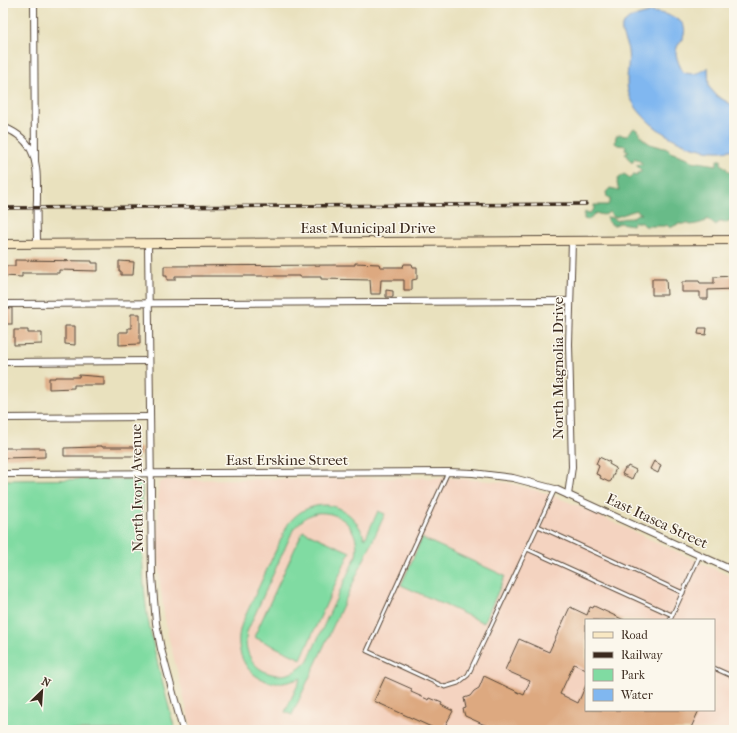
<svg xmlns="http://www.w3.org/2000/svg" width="737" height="733" font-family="'IM FELL French Canon',serif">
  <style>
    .built { fill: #f4d3c0; fill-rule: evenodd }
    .green { fill: #80dba2; stroke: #5e8260; fill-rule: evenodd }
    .forest { fill: #68bb88; stroke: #527253 }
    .water { fill: #80b7f0; stroke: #5e7087 }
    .building { fill: #dda980 }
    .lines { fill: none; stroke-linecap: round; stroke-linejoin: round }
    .lane-casing { stroke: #554536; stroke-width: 5 }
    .street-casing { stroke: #554536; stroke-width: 8 }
    .secondary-casing { stroke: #554536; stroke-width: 10 }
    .lane { stroke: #fff; stroke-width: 3 }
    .street { stroke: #fff; stroke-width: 6 }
    .secondary { stroke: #f8e8c3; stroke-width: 8 }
    .rail-casing { stroke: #3b2a1e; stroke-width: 3.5 }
    .rail { stroke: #fbf7ec; stroke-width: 2; stroke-dasharray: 6; stroke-linecap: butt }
    .labels { text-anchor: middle; stroke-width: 3; stroke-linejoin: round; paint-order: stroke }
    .street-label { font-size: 15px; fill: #3b2a1e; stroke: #fbf7ec }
  </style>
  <rect width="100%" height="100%" fill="#fbf7ec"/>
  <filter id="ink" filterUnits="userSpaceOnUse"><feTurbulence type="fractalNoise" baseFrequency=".025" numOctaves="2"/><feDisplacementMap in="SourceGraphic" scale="8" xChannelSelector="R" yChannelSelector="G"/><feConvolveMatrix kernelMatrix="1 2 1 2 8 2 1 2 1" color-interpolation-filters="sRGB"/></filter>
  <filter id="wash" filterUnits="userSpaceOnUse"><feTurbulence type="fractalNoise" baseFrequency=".012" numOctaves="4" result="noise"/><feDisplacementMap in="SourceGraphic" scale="16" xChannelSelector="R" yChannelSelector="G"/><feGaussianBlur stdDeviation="0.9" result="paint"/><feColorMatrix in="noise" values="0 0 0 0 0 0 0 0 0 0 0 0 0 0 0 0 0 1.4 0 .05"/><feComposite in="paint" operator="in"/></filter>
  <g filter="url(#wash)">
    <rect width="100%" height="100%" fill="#e9e1be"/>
    <path class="built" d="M396 478H451L490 481 509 483 546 493 576 505 734 578V719L729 730H192L168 635 164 613 160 583 158 542V488L159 483 166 480ZM586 620H714V710H586Z"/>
    <g class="green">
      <path d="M137 479 140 480 138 481 139 482H140L142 486C142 528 141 571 147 614 154 653 165 692 175 730H3V480Z"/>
      <path d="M328 505C347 509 358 520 365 539L378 511 385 514 292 715 285 712 301 678C295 680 289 682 283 683 249 685 231 653 242 623L288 524C299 510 311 505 328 505ZM316 513C342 510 361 531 356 556L308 660C284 691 239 670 247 632L294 528 306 517Z"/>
      <polygon points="303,531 350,552 301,659 254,637"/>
      <polygon points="422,538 505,576 484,623 401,585"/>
    </g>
    <path class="forest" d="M634 128 639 132 643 139 650 144 668 149 670 152 688 158 691 161 717 165V160H721V164C727 167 727 172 734 176V221H730L727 223 722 221 715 225 707 219C705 223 696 224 691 225L686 223 683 224H678L670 228 667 225 664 226H645L641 222H635L632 225 620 223 615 225H612L607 220V217L613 218 618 221C622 217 625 219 630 218 635 217 636 213 642 214L636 210 616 217H614L609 212C605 216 602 215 596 213L588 220 584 219V215L585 212 590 213 594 209V205H608L611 199 607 197 606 192 610 188 619 190 617 183 618 179 624 174 630 178 633 175 637 176V173L641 172 642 171 636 165 640 164 642 165V163L635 158 633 162H631L625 154 629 152 625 150 626 146 618 145 615 143 616 136 620 134 624 136 627 135Z"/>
    <path class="water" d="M652 12C663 13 689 18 684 34 683 40 677 44 676 51 676 59 680 66 683 72 693 76 700 73 708 67L709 87 717 96 734 106V149C698 160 638 127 628 91 625 78 630 64 628 51 627 42 620 35 622 25L630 18Z"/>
    <g id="blocks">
      <g class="building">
        <polygon points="15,260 92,261 92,263 98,263 98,271 59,270 59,273 22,273 22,277 3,276 3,266 15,266"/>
        <polygon points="119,261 134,262 133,275 121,275 121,271 119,271"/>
        <polygon points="355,263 379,264 380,267 403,267 404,264 412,264 413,267 417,267 417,279 412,280 412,290 404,290 404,280 381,280 380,294 371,294 370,280 321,279 321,277 300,277 300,276 175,276 175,280 167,280 167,276 164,276 164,266 343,265 355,265"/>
        <polygon points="734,276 734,289 708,290 708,299 700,299 700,292 682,292 682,282 686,282 686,281 699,281 700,283 714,283 714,277"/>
        <polygon points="652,279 666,279 667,295 652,295"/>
        <polygon points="386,290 393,291 393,297 386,297"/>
        <rect x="3" y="308" width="9" height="16"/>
        <polygon points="131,314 140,314 140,344 119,345 119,332 128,332 128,328 131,328"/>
        <polygon points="65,326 75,326 75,345 65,344"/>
        <polygon points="699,328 707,328 706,335 698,334"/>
        <polygon points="14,330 28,330 28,333 42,333 42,344 14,345"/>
        <polygon points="79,375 104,377 104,385 74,385 74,388 49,389 49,378 55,378 55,377 79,377"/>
        <polygon points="96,446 102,446 102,447 142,447 142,456 64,456 64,448 96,447"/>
        <polygon points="3,448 45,448 45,457 3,458"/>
        <polygon points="599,457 610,462 609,464 616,468 611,481 609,482 600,478 601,476 596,474 599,466 596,464"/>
        <polygon points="654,461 661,465 658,473 650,469"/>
        <polygon points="628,466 636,470 632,479 622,474 625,468 627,468"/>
        <polygon points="594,606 624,620 586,620 586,670 574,664 560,694 578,703 586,685 586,710 699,710 690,730 496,730 465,716 463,709 466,708 464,698 470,696 474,691 479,688 484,676 524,695 530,681 505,670 519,639 549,652 570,607 587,615 590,607 593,608"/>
        <polygon points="385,677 412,689 411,692 429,700 430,698 442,703 441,705 453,711 443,730 438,730 374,701"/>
      </g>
    </g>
  </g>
  <g filter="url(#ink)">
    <use href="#blocks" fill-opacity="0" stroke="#554536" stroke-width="1"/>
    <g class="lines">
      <g class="lane-casing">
        <g id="lane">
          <polyline points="448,472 367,651 445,687 458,683 468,675 555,489"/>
          <polyline points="538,526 683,593"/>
          <polyline points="527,549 672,615"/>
          <polyline points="670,620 700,555"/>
          <polyline points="714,668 734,677"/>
        </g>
      </g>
      <g class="street-casing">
        <g id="street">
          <polyline points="34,3 35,161"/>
          <path d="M3 127C39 141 37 166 37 199 36 214 37 229 37 243"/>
          <polyline points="148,243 152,576 156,623 161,649 183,730"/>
          <polyline points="3,304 570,301"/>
          <polyline points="3,362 149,361"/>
          <polyline points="3,418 150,417"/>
          <polyline points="3,474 448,472 473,473 513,478 555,489 734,571"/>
          <polyline points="568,495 572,467 569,344 572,241"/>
        </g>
      </g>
      <g class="secondary-casing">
        <polyline id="secondary" points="3,244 734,240"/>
      </g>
      <use href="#lane" class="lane"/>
      <use href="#street" class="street"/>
      <use href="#secondary" class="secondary"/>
      <g class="rail-casing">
        <polyline id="rail" points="3,208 586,204"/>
      </g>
      <use href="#rail" class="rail"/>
    </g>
  </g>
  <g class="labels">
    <g class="street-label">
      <text x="368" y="233">East Municipal Drive</text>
      <text transform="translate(558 368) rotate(-90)" y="5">North Magnolia Drive</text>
      <text x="287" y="465">East Erskine Street</text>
      <text transform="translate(137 488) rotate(-91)" y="5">North Ivory Avenue</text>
      <text transform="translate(657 521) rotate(25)" y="5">East Itasca Street</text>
    </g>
  </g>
  <rect width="737" height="733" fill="none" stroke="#fbf7ec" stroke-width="16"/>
  <rect x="585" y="619" width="130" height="92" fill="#fbf7ec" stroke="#aea59a"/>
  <rect x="593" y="632" width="20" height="6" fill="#f8e8c3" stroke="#aea59a"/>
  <text x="621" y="639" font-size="12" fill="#3b2a1e">Road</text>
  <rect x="593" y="652" width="20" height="6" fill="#3b2a1e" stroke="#aea59a"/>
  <text x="621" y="659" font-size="12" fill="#3b2a1e">Railway</text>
  <rect x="593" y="669" width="20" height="12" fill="#80dba2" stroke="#aea59a"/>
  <text x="621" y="679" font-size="12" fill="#3b2a1e">Park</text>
  <rect x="593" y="689" width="20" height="12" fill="#80b7f0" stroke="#aea59a"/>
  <text x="621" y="699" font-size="12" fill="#3b2a1e">Water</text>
  <g transform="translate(42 691) rotate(25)" stroke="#fbf7ec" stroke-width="3" paint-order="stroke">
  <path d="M0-3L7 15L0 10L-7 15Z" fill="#3b2a1e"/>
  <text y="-6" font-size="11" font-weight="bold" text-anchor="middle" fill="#3b2a1e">N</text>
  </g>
</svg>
